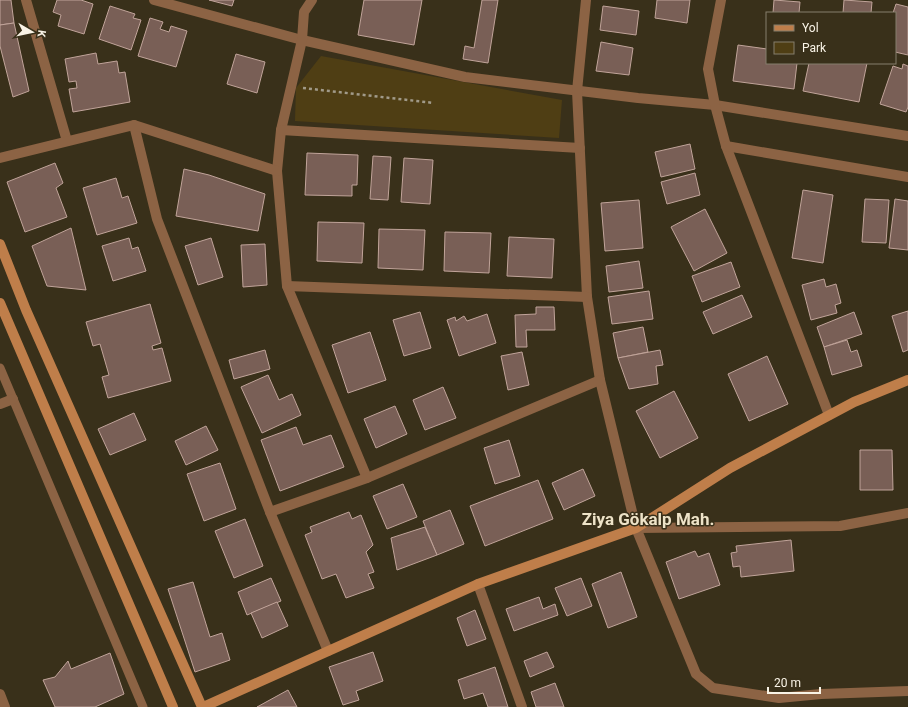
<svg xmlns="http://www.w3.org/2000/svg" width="908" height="707" font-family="Roboto,sans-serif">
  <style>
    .green { fill: #4f3e14 }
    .building { fill: #795f56; stroke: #c1a49a }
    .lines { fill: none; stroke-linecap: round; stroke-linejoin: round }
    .path { stroke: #a19a89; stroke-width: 2.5; stroke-dasharray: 3 3; stroke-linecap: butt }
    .lane { stroke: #8c6344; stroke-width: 9 }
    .street { stroke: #8c6344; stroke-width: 10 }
    .secondary { stroke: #bf7e4a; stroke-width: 10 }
    .labels { text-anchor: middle; stroke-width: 3; stroke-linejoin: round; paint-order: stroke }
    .district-label { font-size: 17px; font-weight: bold; fill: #eee3c8; stroke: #39301a }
  </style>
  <rect width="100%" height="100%" fill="#39301a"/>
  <polygon class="green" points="321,56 562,100 559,138 295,121 296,88"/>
  <g class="building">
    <polygon points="0,0 11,0 14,23 0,25"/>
    <polygon points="57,0 81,0 93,4 84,34 58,26 61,15 53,12"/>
    <polygon points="209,0 234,0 232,6"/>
    <polygon points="364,0 422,0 414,45 358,35"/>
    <polygon points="482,0 498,0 488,63 463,59 465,46 474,48"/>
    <polygon points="657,0 690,0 687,23 655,18"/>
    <polygon points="774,0 800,2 799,13 773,13"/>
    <polygon points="844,0 872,2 871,13 843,13"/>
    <polygon points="896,4 908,7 908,55 895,52 895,13 893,13"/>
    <polygon points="110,6 135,14 133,18 141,20 131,50 99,39"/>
    <polygon points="603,6 639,11 636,35 600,30"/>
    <polygon points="150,18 163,22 160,29 169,32 171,26 187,31 176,67 138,56"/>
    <polygon points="14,23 29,91 13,97 0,46 0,25"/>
    <polygon points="601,42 633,48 629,75 596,71"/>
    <polygon points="738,45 767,49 767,63 797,63 794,89 733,81"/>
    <polygon points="96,53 98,64 117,61 119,73 125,72 130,102 73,112 69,89 77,88 76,81 69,82 65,59"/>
    <polygon points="236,54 265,62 257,93 227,84"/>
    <polygon points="809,63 867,63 859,102 803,91"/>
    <polygon points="903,64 908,66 908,107 906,112 880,104 893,66 902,69"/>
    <polygon points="690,144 695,169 661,177 655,152"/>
    <polygon points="307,153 358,155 357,185 352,185 352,196 305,195"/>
    <polygon points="373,156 391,157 388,200 370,199"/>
    <polygon points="404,158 433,160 430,204 401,202"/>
    <polygon points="55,163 63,183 56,188 67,217 25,232 7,182"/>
    <polygon points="184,169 209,175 265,194 258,231 176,216"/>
    <polygon points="695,173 700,195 667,204 661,182"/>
    <polygon points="116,178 122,198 128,196 137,223 97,235 83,188"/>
    <polygon points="803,190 833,195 823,263 792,258"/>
    <polygon points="865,199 889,200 886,243 862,242"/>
    <polygon points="895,199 908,201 908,250 889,248"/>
    <polygon points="639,200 643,248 605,251 601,203"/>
    <polygon points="705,209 727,253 694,271 671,227"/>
    <polygon points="318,222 364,223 362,263 317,261"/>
    <polygon points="71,228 86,290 47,286 32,246"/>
    <polygon points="379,229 425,230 423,270 378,268"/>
    <polygon points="445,232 491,233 489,273 444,271"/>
    <polygon points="509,237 554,239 552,278 507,276"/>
    <polygon points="129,238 132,249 138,247 146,271 113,281 102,246"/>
    <polygon points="211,238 223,277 198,285 185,246"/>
    <polygon points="265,244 267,285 243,287 241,245"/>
    <polygon points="639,261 643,288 609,292 606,266"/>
    <polygon points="731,262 740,287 702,302 692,276"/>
    <polygon points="824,279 826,287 836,284 841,303 835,305 837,313 811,320 802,285"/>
    <polygon points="649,291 653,319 612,324 608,297"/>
    <polygon points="742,295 752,317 713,334 703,312"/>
    <polygon points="150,304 161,343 152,346 153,350 162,348 171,381 108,398 102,377 109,375 100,344 93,346 86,322"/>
    <polygon points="536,307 554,307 555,330 526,330 527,347 516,347 515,315 536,314"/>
    <polygon points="908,311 908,350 903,352 892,316"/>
    <polygon points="420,312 431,348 404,356 393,320"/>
    <polygon points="854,312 862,334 824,347 817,327"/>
    <polygon points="487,314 496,343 459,356 447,320 455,317 456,321 464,316 467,321"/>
    <polygon points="643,327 648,352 618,358 613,333"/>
    <polygon points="370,332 386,380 348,393 332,345"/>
    <polygon points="847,340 851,352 857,350 862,366 832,375 824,347"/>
    <polygon points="265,350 270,369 234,379 229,360"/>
    <polygon points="660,350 663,365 656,366 658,384 629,389 618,358"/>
    <polygon points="522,352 529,385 508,390 501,356"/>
    <polygon points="767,356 788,404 749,421 728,374"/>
    <polygon points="268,375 279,400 292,394 301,415 262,433 241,387"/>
    <polygon points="443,387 456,418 425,430 413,400"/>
    <polygon points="674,391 698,438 660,458 636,411"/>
    <polygon points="395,406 407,434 376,448 364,419"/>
    <polygon points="134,413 146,440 110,455 98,429"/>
    <polygon points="206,426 218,450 186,465 175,441"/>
    <polygon points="296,427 303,445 331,435 344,467 280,491 261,440"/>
    <polygon points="509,440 520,476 495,484 484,448"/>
    <polygon points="860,450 892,450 893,490 860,490"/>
    <polygon points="220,463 236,509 204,521 187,474"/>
    <polygon points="583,469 595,496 564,510 552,483"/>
    <polygon points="538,480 553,519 485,546 470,506"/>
    <polygon points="403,484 417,517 387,529 373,496"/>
    <polygon points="450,510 464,544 437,555 423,521"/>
    <polygon points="349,512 352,519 361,515 373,545 366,552 374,572 368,574 374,588 346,598 336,574 322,579 305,535 312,532 310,527"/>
    <polygon points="245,519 263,566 234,578 215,531"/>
    <polygon points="425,527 437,555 397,570 391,538"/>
    <polygon points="791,540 794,571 741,577 740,566 733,567 731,553 737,552 736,546"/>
    <polygon points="695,551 698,557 709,553 720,585 679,599 666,562"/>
    <polygon points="621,572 637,617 608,628 592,584"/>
    <polygon points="271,578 281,601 247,615 238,592"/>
    <polygon points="581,578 592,606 567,616 555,588"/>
    <polygon points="193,582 210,637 222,633 230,660 195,672 168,589"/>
    <polygon points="539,597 543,609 555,604 558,615 514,631 506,609"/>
    <polygon points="277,602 288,626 262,638 251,613"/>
    <polygon points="475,610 486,639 467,646 457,618"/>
    <polygon points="373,652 383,681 356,691 359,700 343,705 329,667"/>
    <polygon points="547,652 554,667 530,677 524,661"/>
    <polygon points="110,653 124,694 95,707 55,707 43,680 55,677 68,661 71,669"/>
    <polygon points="495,667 508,707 488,707 483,693 464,699 458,680"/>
    <polygon points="555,683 564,707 536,707 531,692"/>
    <polygon points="288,690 297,707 257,707"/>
  </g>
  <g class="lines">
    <polyline class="path" points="303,88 434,103"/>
    <polyline class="lane" points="0,368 143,707"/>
    <g class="street">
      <polyline points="26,0 67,141"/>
      <polyline points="154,0 302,40 465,77 638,98 715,105 908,136"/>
      <polyline points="312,0 304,12 302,40 281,130 277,171 287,286 367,478"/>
      <polyline points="586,0 577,91 587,297 600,380 636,528 696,674 713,688 779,698 821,694 908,691"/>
      <polyline points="721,0 708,69 715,105 726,146 829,415"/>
      <polyline points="134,125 157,219 270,512 328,651"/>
      <polyline points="281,130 580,148"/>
      <polyline points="726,146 908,177"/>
      <polyline points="0,158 134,125 277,171"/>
      <polyline points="287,286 587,297"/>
      <polyline points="0,404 13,399"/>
      <polyline points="270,512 367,478 600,380"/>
      <polyline points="636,528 840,526 908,513"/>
      <polyline points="478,584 522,707"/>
      <polyline points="0,694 5,707"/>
    </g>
    <g class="secondary">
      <polyline points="0,244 26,310 202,707"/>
      <polyline points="0,303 173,707"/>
      <polyline points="203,707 478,584 636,528 730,468 854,402 908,380"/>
    </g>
  </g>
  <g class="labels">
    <g class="district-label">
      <text x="648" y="525">Ziya Gökalp Mah.</text>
    </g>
  </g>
  <rect x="766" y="12" width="130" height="52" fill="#39301a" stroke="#867e6c"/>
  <rect x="774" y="25" width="20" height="6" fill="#bf7e4a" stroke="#867e6c"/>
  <text x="802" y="32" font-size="12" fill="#f9f3e6">Yol</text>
  <rect x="774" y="42" width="20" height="12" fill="#4f3e14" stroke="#867e6c"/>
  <text x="802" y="52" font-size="12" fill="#f9f3e6">Park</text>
  <g transform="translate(32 32) rotate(99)" stroke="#39301a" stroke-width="3" paint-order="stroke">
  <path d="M0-3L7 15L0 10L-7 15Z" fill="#f9f3e6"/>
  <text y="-6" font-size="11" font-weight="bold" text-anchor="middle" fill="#f9f3e6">K</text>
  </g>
  <path d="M768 687v6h52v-6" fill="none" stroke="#f9f3e6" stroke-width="2"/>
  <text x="774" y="687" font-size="12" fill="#f9f3e6" stroke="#39301a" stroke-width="3" paint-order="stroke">20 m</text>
</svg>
